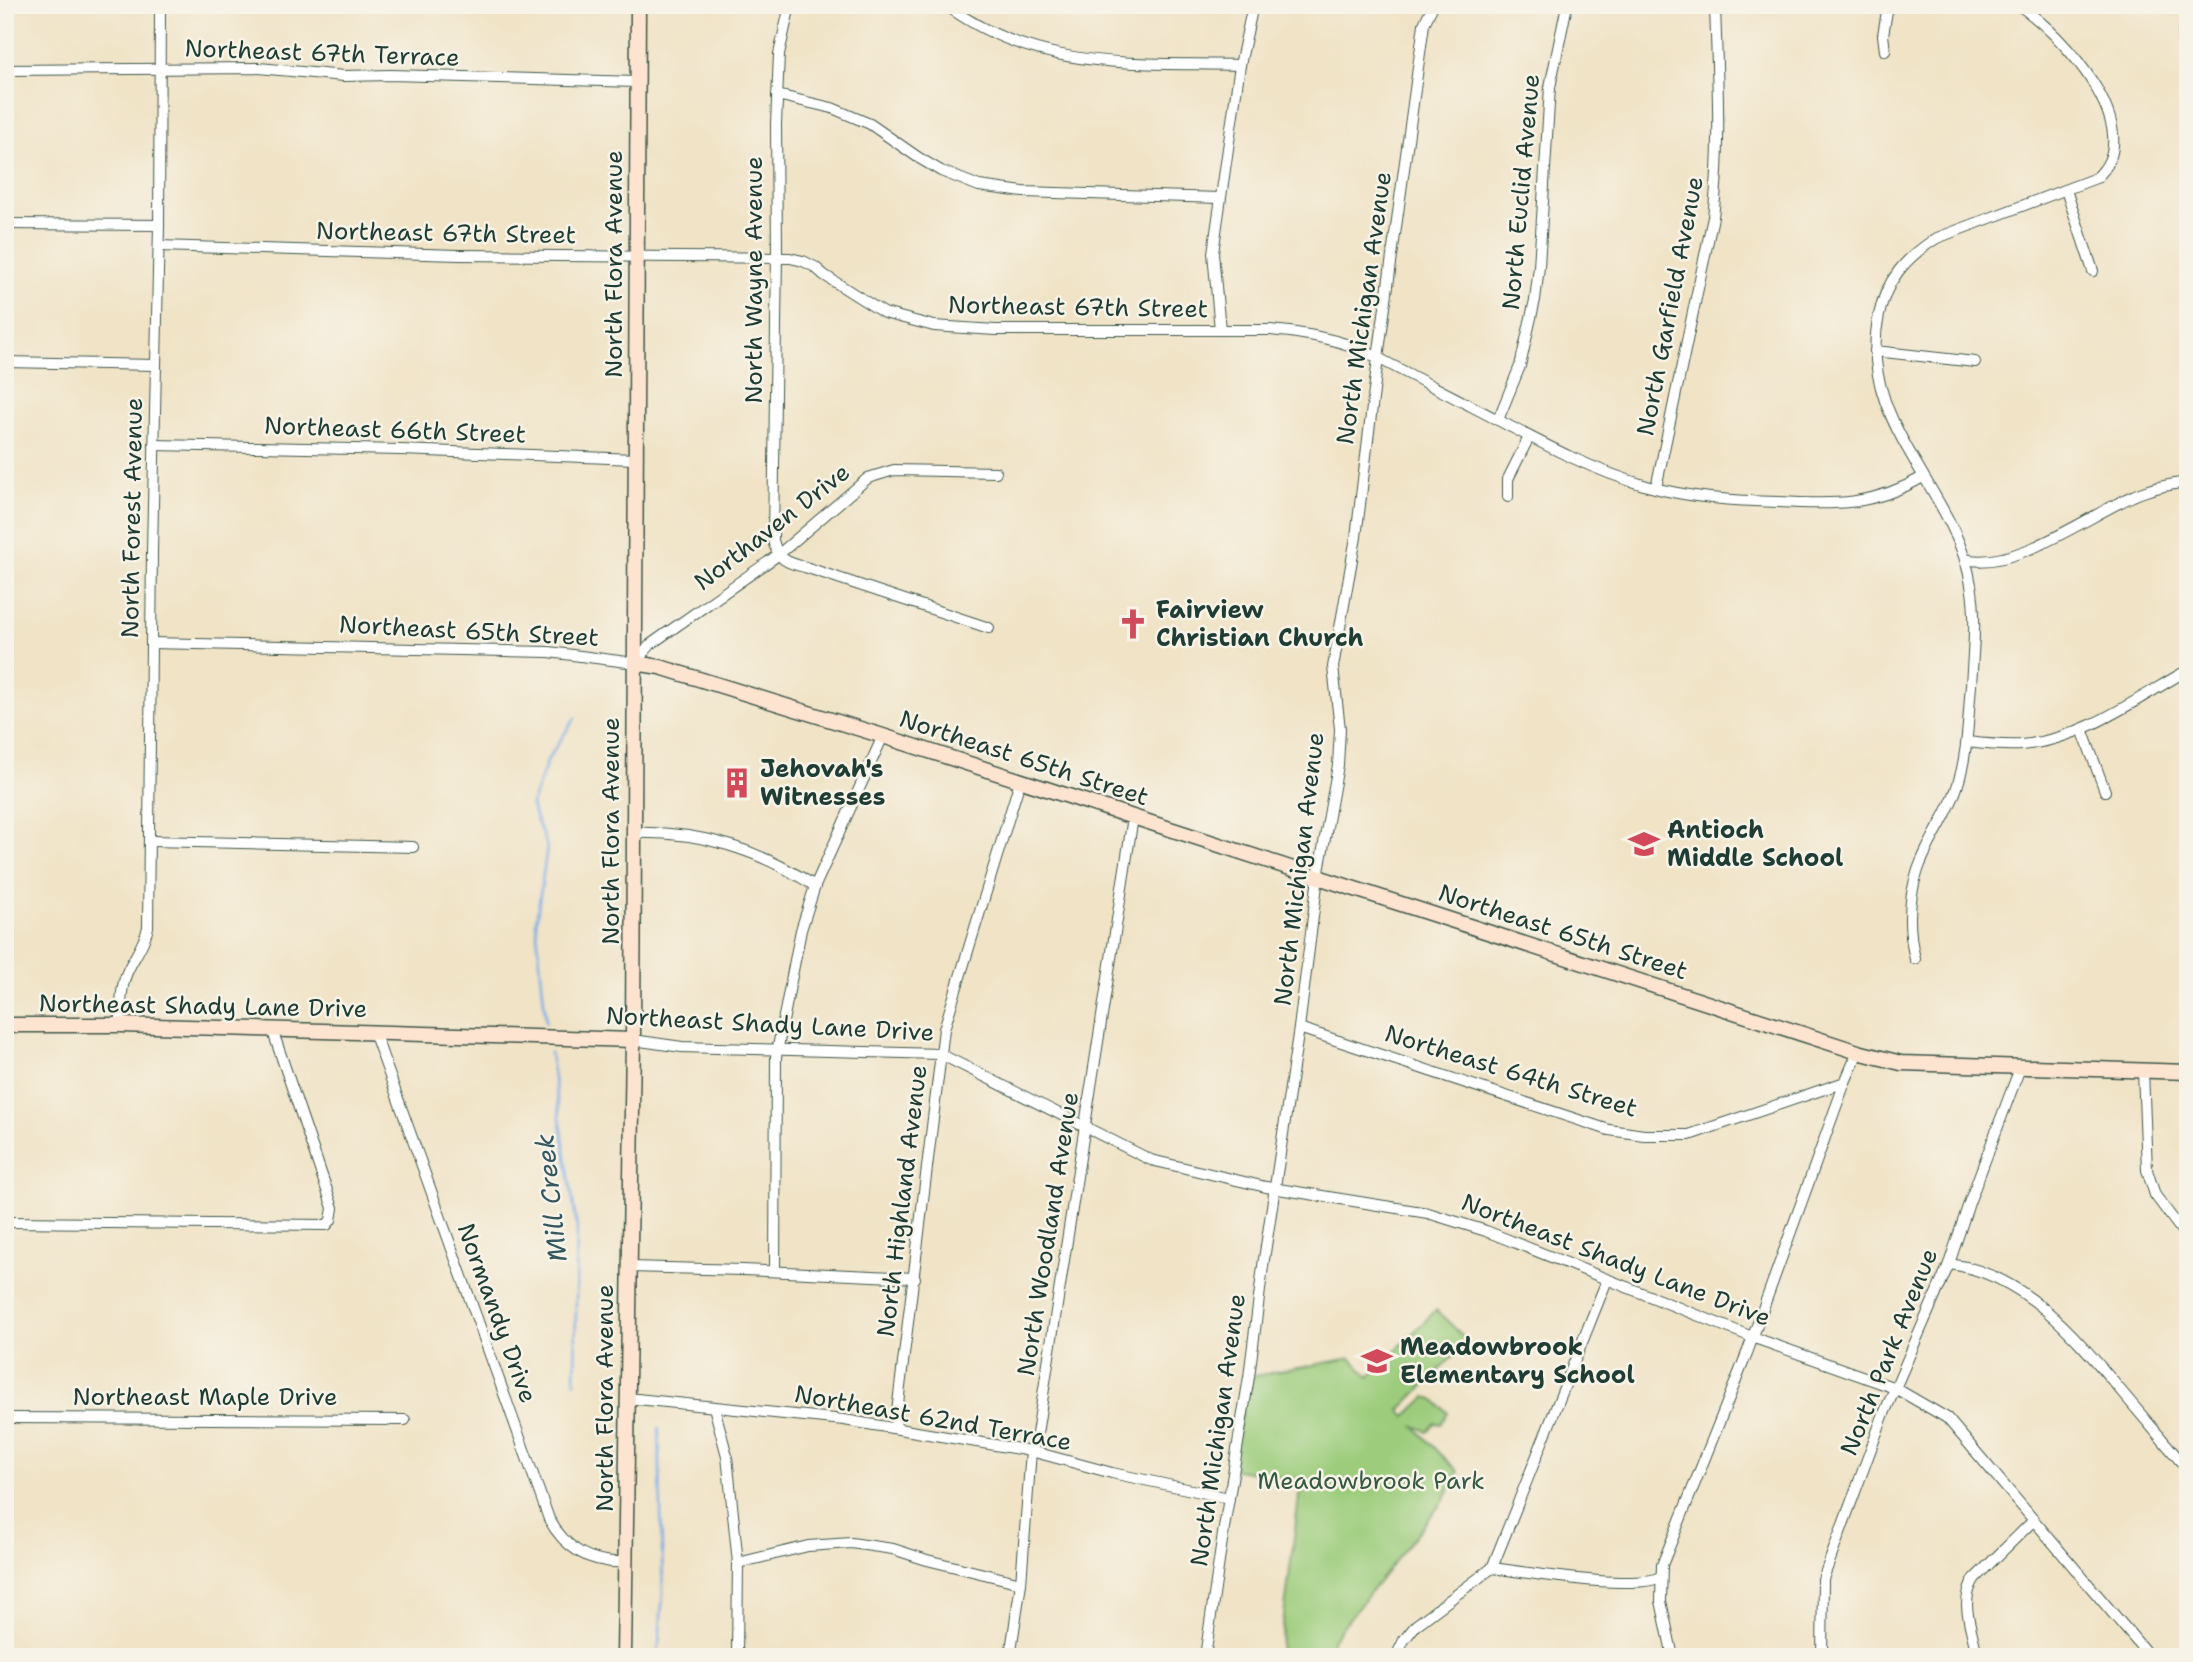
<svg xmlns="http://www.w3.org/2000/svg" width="2193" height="1662" font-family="'Shantell Sans',sans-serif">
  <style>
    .park { fill: #9ccc7b; stroke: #5e8458; stroke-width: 2 }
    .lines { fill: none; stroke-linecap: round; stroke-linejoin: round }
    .stream { stroke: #77aae4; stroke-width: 2.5 }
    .street-casing { stroke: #3e564a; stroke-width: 12 }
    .secondary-casing { stroke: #3e564a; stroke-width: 17 }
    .street { stroke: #fff; stroke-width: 10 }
    .secondary { stroke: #fde4d0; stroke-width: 14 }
    .labels { text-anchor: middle; stroke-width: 5; stroke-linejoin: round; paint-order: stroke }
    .street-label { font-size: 24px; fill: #1f3d34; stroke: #f7f3e8 }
    .poi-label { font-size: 24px; font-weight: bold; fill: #1f3d34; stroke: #f7f3e8; text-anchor: start }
    .park-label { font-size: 24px; fill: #385a42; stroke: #f7f3e8 }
    .water-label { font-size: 26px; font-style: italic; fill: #355860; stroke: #f7f3e8 }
  </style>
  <rect width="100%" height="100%" fill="#f7f3e8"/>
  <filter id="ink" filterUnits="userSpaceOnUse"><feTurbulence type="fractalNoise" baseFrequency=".0143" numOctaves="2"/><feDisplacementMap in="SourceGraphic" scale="14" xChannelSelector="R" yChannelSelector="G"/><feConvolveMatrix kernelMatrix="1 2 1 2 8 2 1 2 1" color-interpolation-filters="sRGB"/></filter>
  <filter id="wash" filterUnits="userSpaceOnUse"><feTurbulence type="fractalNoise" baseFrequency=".00686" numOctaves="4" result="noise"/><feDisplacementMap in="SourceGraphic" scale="28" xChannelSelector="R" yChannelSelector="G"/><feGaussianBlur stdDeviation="1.57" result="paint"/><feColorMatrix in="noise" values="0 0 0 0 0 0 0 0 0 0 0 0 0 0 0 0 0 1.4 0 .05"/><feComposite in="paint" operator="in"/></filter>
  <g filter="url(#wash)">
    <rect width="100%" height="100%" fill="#f0e3c6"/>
    <g class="park">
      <polygon points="2185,5 2188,5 2188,296 2187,296"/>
      <polygon points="1436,1310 1468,1341 1400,1410 1406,1416 1426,1397 1433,1399 1448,1413 1441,1424 1435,1423 1428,1431 1414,1426 1458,1472 1444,1500 1332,1640 1332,1657 1279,1657 1301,1481 1230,1469 1249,1377 1351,1358 1369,1377"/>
    </g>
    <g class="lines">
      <g class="stream">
        <polyline points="546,1023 536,922 547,847 531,806 548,759 575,718"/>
        <polyline points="550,1053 577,1227 575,1382"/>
        <polyline points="658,1657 663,1592 659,1428"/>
      </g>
    </g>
  </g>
  <g filter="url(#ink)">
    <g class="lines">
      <g class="street-casing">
        <g id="street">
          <path d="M790 5 779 54 776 124 777 252 773 540C777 559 787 563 805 567L989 628"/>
          <path d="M946 5C1036 72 1134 62 1240 65"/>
          <polyline points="1885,51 1883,35 1888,5"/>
          <polyline points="5,70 259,68 344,76 391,75 637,82"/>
          <polyline points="777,95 832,108 870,124 919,158 941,171 979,186 1023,192 1220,198"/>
          <polyline points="2066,190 2093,271"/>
          <polyline points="5,224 159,225"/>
          <path d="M159 246 458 255 790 258 803 261 815 267 824 275 884 313 934 326 995 330H1270C1301 332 1329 338 1359 348 1404 372 1450 395 1496 419 1545 445 1594 471 1647 486 1690 498 1734 501 1779 502 1835 505 1873 506 1923 477"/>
          <polyline points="1220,330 1213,253 1240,65 1253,5"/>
          <polyline points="1875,351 1975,362"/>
          <polyline points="5,362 156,365"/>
          <polyline points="1498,420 1520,366 1535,300 1539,267 1550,87 1567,5"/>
          <polyline points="154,445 401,450 635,459"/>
          <path d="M1656 488 1713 217C1722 147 1717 76 1715 5"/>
          <polyline points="1508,497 1508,479 1529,437"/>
          <path d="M1966 559C2016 572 2094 511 2140 493 2155 487 2172 484 2188 482"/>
          <polyline points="151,643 549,652 635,663 651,644 778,555 868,478 894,470 996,472"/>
          <polyline points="2082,729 2105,791"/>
          <path d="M1967 742C1985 744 2003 746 2021 745 2082 740 2136 699 2188 670"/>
          <path d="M633 833C700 831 758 849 815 886"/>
          <polyline points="150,841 413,847"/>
          <path d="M1915 959C1908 930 1908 899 1918 870 1928 841 1949 815 1958 784 1968 752 1968 718 1971 685 1973 651 1977 618 1971 585 1956 488 1855 422 1879 315 1886 280 1906 257 1937 238L2096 178C2151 131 2061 32 2018 5"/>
          <path d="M121 1025C121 1005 120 986 129 968 136 954 145 943 148 927L152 552 159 225 160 5"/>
          <polyline points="1299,1028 1609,1130 1644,1135 1689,1135 1845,1082 1858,1052"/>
          <path d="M374 1032 549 1519C566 1550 591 1564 627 1562"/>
          <polyline points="633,1040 682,1047 940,1054 1151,1160 1266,1187 1428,1213 1486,1231 1752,1337 1895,1388 1947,1418 2150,1657"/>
          <polyline points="2143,1071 2147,1170 2155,1195 2188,1239"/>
          <polyline points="5,1222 327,1225 331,1220 333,1208 272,1029"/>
          <path d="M1949 1264C2024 1273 2077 1338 2122 1392 2144 1418 2166 1444 2188 1470"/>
          <polyline points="629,1267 743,1270 915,1278"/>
          <polyline points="775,1271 776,1057 801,930 815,886 883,736"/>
          <polyline points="627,1398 844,1420 1031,1451 1112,1473 1229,1498"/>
          <polyline points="714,1407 727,1456 738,1563 737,1657"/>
          <polyline points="5,1418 405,1420"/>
          <polyline points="895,1428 944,1029 1020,781"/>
          <polyline points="738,1563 808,1546 851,1543 893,1549 927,1560 1021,1583"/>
          <path d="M1492 1568C1527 1572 1634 1591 1660 1577"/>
          <polyline points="1010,1657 1021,1583 1031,1451 1036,1440 1133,817"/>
          <polyline points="1205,1657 1223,1534 1249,1377 1263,1266 1299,1028 1318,877 1338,765 1340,729 1333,667 1356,537 1378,358 1424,24 1433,5"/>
          <polyline points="1396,1657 1404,1640 1416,1625 1492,1568 1607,1280"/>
          <polyline points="1673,1657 1661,1601 1662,1565 1747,1353 1845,1082"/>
          <polyline points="1822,1657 1823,1579 1883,1416 1949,1264 1969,1203 2020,1068"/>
          <path d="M1977 1657C1973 1629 1958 1603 1975 1578L2033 1521"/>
        </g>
      </g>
      <g class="secondary-casing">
        <g id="secondary">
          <polyline points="635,663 660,667 883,736 1858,1052 1901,1063 2188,1072"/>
          <polyline points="5,1025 121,1025 633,1040"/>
          <polyline points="624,1657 633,1040 638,5"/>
        </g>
      </g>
      <use href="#street" class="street"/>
      <use href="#secondary" class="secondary"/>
    </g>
  </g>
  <defs>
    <g id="church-bare" transform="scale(2.415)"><path d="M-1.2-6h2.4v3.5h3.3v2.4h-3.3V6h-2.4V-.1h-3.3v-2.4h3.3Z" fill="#d1495b" stroke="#f7f3e8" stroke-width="2.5" paint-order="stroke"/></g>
    <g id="building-bare" transform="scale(2.415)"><path d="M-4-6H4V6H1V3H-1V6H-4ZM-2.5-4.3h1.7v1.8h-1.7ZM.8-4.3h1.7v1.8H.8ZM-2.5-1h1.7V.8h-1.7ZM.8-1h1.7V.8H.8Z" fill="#d1495b" stroke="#f7f3e8" stroke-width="2.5" paint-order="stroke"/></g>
    <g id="school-bare" transform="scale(2.415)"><path d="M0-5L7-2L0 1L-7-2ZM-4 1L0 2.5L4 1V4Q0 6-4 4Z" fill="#d1495b" stroke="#f7f3e8" stroke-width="2.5" paint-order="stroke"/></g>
  </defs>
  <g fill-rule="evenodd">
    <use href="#church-bare" x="1133" y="624"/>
    <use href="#building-bare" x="737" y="783"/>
    <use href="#school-bare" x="1644" y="844"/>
    <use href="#school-bare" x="1377" y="1361"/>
  </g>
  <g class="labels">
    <g class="street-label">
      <text transform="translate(322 53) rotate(2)" y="8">Northeast 67th Terrace</text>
      <text transform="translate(1521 192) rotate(-85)" y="8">North Euclid Avenue</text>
      <text transform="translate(446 233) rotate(1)" y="8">Northeast 67th Street</text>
      <text transform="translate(614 264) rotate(-90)" y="8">North Flora Avenue</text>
      <text transform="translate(754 280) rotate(-90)" y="8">North Wayne Avenue</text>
      <text transform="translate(1670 306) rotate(-79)" y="8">North Garfield Avenue</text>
      <text transform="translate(1078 307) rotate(1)" y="8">Northeast 67th Street</text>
      <text transform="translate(1364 308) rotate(-82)" y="8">North Michigan Avenue</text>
      <text transform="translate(395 430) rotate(2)" y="8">Northeast 66th Street</text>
      <text transform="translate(132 518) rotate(-89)" y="8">North Forest Avenue</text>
      <text transform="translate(772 527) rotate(-38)" y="8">Northaven Drive</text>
      <text transform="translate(469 631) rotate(3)" y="8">Northeast 65th Street</text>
      <text transform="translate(1024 758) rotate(18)" y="8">Northeast 65th Street</text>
      <text transform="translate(611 831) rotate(-90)" y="8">North Flora Avenue</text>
      <text transform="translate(1299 869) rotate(-83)" y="8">North Michigan Avenue</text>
      <text transform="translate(1563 932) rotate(18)" y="8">Northeast 65th Street</text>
      <text transform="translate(203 1006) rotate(1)" y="8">Northeast Shady Lane Drive</text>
      <text transform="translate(770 1024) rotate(3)" y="8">Northeast Shady Lane Drive</text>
      <text transform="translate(1511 1071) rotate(17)" y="8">Northeast 64th Street</text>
      <text transform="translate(902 1201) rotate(-83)" y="8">North Highland Avenue</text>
      <text transform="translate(1048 1234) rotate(-81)" y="8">North Woodland Avenue</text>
      <text transform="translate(1616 1260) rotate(21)" y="8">Northeast Shady Lane Drive</text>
      <text transform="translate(497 1313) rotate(70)" y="8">Normandy Drive</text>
      <text transform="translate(1889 1352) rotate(-68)" y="8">North Park Avenue</text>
      <text x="205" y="1405">Northeast Maple Drive</text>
      <text transform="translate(605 1398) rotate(-90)" y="8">North Flora Avenue</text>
      <text transform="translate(933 1418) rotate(10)" y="8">Northeast 62nd Terrace</text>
      <text transform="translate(1218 1430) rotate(-82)" y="8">North Michigan Avenue</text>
    </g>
    <g class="poi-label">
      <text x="1156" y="618">Fairview<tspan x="1156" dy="28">Christian Church</tspan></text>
      <text x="760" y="777">Jehovah's<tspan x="760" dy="28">Witnesses</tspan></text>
      <text x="1667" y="838">Antioch<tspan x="1667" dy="28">Middle School</tspan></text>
      <text x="1400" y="1355">Meadowbrook<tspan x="1400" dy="28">Elementary School</tspan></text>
    </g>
    <g class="park-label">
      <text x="1371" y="1489">Meadowbrook Park</text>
    </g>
    <g class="water-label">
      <text transform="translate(551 1198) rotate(-96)" y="9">Mill Creek</text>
    </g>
  </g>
  <rect width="2193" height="1662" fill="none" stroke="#f7f3e8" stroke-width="28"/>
</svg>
